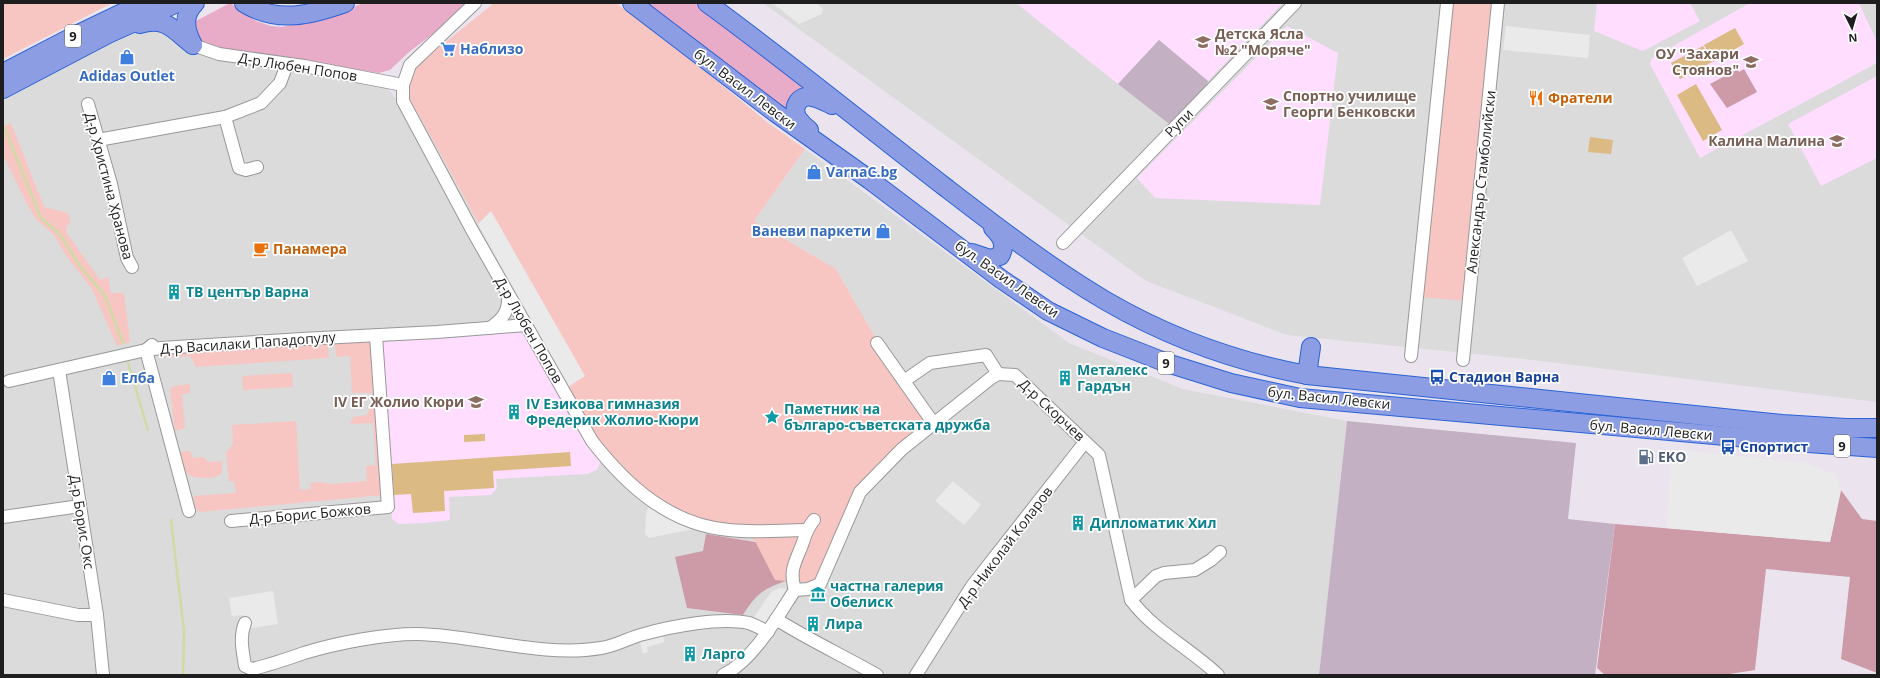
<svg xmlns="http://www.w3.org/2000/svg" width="1880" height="678" font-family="'Open Sans',sans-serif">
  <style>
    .residential { fill: #dbdbdc }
    .education { fill: #feddfe }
    .construction { fill: #c3b0c3 }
    .grass { fill: #e8abc8 }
    .forest { fill: #cd9aa8 }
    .park { fill: #f8c6c2 }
    .pitch { fill: #dcba84 }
    .parking { fill: #eaeaea }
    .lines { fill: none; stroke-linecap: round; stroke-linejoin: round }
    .stream { stroke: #cfdba5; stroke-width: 2.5 }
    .minor-casing { stroke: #989898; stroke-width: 14 }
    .highway-casing { stroke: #2963d5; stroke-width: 20 }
    .minor { stroke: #fff; stroke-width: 12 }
    .highway { stroke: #8d9de4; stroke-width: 18 }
    .labels { text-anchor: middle; stroke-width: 3.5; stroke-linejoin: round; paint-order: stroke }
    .shield { fill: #fff; stroke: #626262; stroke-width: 1 }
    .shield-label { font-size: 13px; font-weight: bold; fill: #1e1e1e }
    .education-label { font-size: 14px; font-weight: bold; fill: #785e54; stroke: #fff; text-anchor: end }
    .shop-label { font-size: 14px; font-weight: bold; fill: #366cbe; stroke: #fff; text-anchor: start }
    .street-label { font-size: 14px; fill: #1e1e1e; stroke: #fff }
    .food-label { font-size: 14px; font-weight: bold; fill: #c56008; stroke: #fff; text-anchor: start }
    .culture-label { font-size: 14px; font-weight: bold; fill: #0d838f; stroke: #fff; text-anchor: start }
    .transit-label { font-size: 14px; font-weight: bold; fill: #164399; stroke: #fff; text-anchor: start }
    .service-label { font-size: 14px; font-weight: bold; fill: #4e5e75; stroke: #fff; text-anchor: start }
  </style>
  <rect width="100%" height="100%" fill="#ebe4ee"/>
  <g class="residential">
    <polygon points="763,3 1877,3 1877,402 1524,359 1287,335 1146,281"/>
    <polygon points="142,25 379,83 391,92 397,101 409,97 598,440 661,501 704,520 733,527 755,541 775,580 813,583 883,351 836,269 754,221 805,149 1069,343 1183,389 1347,421 1319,675 3,675 3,94"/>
  </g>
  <g class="education">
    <polygon points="1016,3 1280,3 1282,4 1208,81 1159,40 1118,84"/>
    <polygon points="1597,3 1690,3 1700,21 1643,51 1594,31"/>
    <polygon points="1750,3 1859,3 1877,42 1877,63 1700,158 1650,64 1652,58"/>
    <polygon points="1287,26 1338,53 1320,205 1155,198 1137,178"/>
    <polygon points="1877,76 1877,158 1821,186 1788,124"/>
    <polygon points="525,332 601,461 597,470 587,474 496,479 497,488 491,495 449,497 450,520 426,523 398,524 392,519 382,342"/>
  </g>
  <g class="construction">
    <polygon points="1159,40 1208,81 1206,88 1173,122 1168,123 1118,84"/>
    <polygon points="1347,421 1576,443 1568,519 1615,524 1595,675 1319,675"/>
  </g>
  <g class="grass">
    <polygon points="230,3 256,21 271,26 282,27 318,20 364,3 469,3 451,20 409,52 390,70 379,73 201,46 194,22"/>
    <polygon points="638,3 695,3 811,91 790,113"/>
  </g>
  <g class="forest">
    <polygon points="1738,69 1739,72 1744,69 1757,92 1727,108 1710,84"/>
    <polygon points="1841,490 1862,519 1877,521 1877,673 1841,659 1850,577 1766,569 1755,670 1723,675 1605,675 1597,668 1615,524 1830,542"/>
    <path d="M706 534 761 543 786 581C763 589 756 594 743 615L687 608 675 557 703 551Z"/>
  </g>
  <g class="park">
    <polygon points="3,3 112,3 3,59"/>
    <polygon points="494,3 616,3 696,64 767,122 805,149 754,221 836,269 883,351 928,415 857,490 822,569 813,583 775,580 755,541 733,527 704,520 661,501 627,474 598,440 409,97 411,70"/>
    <polygon points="1450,3 1495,3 1466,301 1420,297"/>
    <polygon points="11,123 44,207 68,213 71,222 67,226 66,232 100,280 108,277 111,293 124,293 130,342 117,346 92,289 67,257 54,235 37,220 28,206 3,155 3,127"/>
    <polygon points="372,341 384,495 200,512 195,508 193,496 236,493 234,482 229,481 226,453 233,444 232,425 296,421 300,490 311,489 310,483 320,482 330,484 367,481 366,466 376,465 373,423 350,424 353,417 367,415 373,400 372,393 352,393 350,356 336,357 335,344"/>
    <polygon points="328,344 329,358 196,367 190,356 160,358 160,354"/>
    <polygon points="292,373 293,387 243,390 242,376"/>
    <polygon points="190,384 190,393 182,394 185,428 175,431 170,390 174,386"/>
    <path d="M190 451 193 458 204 457 208 462 222 461V473C216 478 211 478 204 478 185 478 182 470 178 452Z"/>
  </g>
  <g class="pitch">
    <polygon points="1735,28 1744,44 1713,62 1704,45"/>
    <polygon points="1703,46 1712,62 1680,79 1671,63"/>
    <polygon points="1696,84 1722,130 1703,141 1677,95"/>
    <polygon points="1590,137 1613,140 1611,154 1588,152"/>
    <polygon points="485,434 485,441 464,442 464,435"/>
    <polygon points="570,452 571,466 493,471 494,488 444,491 445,511 413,513 411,494 394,495 392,464"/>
  </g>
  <g class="parking">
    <polygon points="772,3 816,3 823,9 822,14 799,24"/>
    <polygon points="1506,26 1590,35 1588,58 1503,50"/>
    <polygon points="491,211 585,376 568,387 478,224"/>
    <polygon points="1731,230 1748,261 1697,286 1682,258"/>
    <polygon points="1672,449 1805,463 1835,474 1841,490 1830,542 1667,528"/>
    <polygon points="953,481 981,505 964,525 935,501"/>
    <polygon points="650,503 698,528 649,538 645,534 646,514"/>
    <polygon points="780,588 795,590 768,632 749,624 772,591"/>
    <polygon points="273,591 278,624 246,629 244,615 232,616 229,598"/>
    <polygon points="663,633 664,642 647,647 648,652 643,654 639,638"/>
  </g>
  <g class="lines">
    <g class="stream">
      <polyline points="4,127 41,218 59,233 80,266 105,296 123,343"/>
      <polyline points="128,363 148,430"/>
      <polyline points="171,520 184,631 183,675"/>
    </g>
    <g class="minor-casing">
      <g id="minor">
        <path d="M475 3 410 65 403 85V101L472 230 592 441C627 486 670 525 729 530 755 533 781 530 806 530"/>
        <polyline points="193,45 219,54 304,66 403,85"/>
        <polyline points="88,104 111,184 127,258 132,267"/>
        <polyline points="225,117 239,168 246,170 257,167"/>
        <polyline points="98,140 225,117 261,103 280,83 287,64"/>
        <polyline points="1063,243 1295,3"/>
        <path d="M490 328C504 318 509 311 508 294"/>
        <polyline points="877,343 934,424"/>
        <polyline points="152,345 146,350 189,511"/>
        <polyline points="1411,356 1447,3"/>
        <polyline points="1463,360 1498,3"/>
        <polyline points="59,370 97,615 103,675"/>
        <polyline points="9,381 146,350 161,348 302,339 437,332 526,325"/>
        <polyline points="904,381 930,363 986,355 998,374"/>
        <polyline points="3,517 80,506"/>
        <polyline points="231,521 388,507 376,336"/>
        <path d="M795 590 808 589 820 584 860 492 902 449 991 378 998 374 1015 375 1099 455 1131 600C1154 631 1191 649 1218 675"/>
        <path d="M795 590C789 570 795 563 802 545 806 534 806 530 814 520"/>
        <polyline points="3,600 78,615 97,615"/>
        <polyline points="1131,600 1156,576 1164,573 1195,570 1211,560 1220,552"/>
        <path d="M776 619C809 640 844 656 877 675"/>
        <path d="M245 623C239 637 243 652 245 666L252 669C270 665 287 659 304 653 337 643 383 634 417 634 477 635 541 658 601 648 616 646 630 637 644 634 673 626 720 617 749 623 755 625 762 629 768 632"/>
        <path d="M723 675C753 661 777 617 795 590"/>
        <polyline points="916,675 972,586 1085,442"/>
      </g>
    </g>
    <g class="highway-casing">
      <g id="highway">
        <path d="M244 3C277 24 311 15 345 3"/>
        <polyline points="632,3 776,113 870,180 1001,279 1048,311 1103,338 1167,363 1231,383 1300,398 1781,441 1877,448"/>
        <path d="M707 3C788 62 866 126 945 187 997 227 1050 268 1106 301 1168 337 1237 362 1307 375L1782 424 1846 428H1877"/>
        <path d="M140 24C165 16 174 30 193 45"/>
        <path d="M193 45C185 30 182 16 195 3"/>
        <polyline points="3,73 74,36 143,3"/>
        <polyline points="3,89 108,34 177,3"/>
        <path d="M809 130C805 127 801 123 798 119 791 108 799 94 812 97 819 98 826 102 832 105"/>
        <path d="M972 253 990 259 1000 256C1007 244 1001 236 993 228"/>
        <polyline points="1307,375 1311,347"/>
      </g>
    </g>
    <use href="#minor" class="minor"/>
    <use href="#highway" class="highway"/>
  </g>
  <defs>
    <g id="school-bare" transform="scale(1.2)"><path d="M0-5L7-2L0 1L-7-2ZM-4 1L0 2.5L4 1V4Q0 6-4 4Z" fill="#8d6e63" stroke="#fff" stroke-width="2.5" paint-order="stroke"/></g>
    <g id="supermarket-bare" transform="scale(1.2)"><path d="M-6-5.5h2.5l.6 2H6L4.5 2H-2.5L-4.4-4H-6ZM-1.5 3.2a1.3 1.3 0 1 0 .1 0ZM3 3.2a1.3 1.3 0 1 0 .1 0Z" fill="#3f7fe0" stroke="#fff" stroke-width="2.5" paint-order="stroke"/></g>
    <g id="shop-bare" transform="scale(1.2)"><path d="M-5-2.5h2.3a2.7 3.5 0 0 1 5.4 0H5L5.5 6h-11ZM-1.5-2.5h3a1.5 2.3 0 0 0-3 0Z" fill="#3f7fe0" stroke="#fff" stroke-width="2.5" paint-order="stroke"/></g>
    <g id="restaurant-bare" transform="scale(1.2)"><path d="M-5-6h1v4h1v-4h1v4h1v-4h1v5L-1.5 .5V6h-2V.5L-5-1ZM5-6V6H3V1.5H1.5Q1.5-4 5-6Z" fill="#e8710a" stroke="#fff" stroke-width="2.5" paint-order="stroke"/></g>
    <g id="cafe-bare" transform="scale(1.2)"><path d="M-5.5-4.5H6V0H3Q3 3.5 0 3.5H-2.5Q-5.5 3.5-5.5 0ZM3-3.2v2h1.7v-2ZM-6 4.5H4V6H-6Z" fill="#e8710a" stroke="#fff" stroke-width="2.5" paint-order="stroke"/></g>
    <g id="building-bare" transform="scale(1.2)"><path d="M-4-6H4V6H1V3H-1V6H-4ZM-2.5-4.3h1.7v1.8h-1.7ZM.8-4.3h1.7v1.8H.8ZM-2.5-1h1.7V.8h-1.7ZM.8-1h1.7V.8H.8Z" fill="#0f9aa8" stroke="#fff" stroke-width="2.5" paint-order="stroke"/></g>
    <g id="bus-bare" transform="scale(1.2)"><path d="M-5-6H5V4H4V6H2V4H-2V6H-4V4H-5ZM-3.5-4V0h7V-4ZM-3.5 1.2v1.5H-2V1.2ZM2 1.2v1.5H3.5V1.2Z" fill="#1a4fb4" stroke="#fff" stroke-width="2.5" paint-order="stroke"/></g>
    <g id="sight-bare" transform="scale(1.2)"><path d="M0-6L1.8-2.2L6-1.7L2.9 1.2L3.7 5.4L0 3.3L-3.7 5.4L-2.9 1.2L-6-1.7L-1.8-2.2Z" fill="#0f9aa8" stroke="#fff" stroke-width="2.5" paint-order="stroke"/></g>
    <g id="fuel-bare" transform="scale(1.2)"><path d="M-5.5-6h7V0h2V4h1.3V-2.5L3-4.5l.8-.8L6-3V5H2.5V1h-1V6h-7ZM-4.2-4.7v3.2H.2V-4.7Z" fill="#5c6f8a" stroke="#fff" stroke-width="2.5" paint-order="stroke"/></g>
    <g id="museum-bare" transform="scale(1.2)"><path d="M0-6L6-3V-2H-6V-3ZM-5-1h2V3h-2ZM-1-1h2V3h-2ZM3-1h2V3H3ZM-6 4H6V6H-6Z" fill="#0f9aa8" stroke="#fff" stroke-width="2.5" paint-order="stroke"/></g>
  </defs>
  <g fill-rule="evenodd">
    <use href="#school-bare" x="1203" y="42"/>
    <use href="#supermarket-bare" x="448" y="49"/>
    <use href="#shop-bare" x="127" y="57"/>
    <use href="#school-bare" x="1751" y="62"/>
    <use href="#restaurant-bare" x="1536" y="98"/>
    <use href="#school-bare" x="1271" y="104"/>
    <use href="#school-bare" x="1837" y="141"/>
    <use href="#shop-bare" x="814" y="172"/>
    <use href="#shop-bare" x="883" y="231"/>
    <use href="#cafe-bare" x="261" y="249"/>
    <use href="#building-bare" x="174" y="292"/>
    <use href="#bus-bare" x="1437" y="377"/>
    <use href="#shop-bare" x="109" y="378"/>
    <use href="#building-bare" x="1065" y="378"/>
    <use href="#school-bare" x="476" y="402"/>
    <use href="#building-bare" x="514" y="412"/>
    <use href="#sight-bare" x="772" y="417"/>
    <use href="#bus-bare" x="1728" y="447"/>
    <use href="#fuel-bare" x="1646" y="457"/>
    <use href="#building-bare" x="1078" y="523"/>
    <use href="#museum-bare" x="818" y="594"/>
    <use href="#building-bare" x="813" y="624"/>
    <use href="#building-bare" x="690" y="654"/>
  </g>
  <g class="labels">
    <g class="shield">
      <rect x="65" y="25" width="16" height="22" rx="3"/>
      <rect x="1158" y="352" width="16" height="22" rx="3"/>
      <rect x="1834" y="435" width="16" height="22" rx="3"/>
    </g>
    <g class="shield-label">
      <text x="73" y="41">9</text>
      <text x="1166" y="368">9</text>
      <text x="1842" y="451">9</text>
    </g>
    <g class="education-label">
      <text x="1215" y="39" text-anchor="start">Детска Ясла<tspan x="1215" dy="16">№2 "Моряче"</tspan></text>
      <text x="1739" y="59">ОУ "Захари<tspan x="1739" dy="16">Стоянов"</tspan></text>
      <text x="1283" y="101" text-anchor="start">Спортно училище<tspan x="1283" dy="16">Георги Бенковски</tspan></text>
      <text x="1825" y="146">Калина Малина</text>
      <text x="464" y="407">IV ЕГ Жолио Кюри</text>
    </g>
    <g class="shop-label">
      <text x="460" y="54">Наблизо</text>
      <text x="127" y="81" text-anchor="middle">Adidas Outlet</text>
      <text x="826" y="177">VarnaC.bg</text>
      <text x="871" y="236" text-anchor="end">Ваневи паркети</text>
      <text x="121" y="383">Елба</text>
    </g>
    <g class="street-label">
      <text transform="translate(298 67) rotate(9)" y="5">Д-р Любен Попов</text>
      <text transform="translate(745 89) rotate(37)" y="5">бул. Васил Левски</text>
      <text transform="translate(1179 123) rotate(-46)" y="5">Рупи</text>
      <text transform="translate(1481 182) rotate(-84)" y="5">Александър Стамболийски</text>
      <text transform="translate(109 186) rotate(75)" y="5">Д-р Христина Хранова</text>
      <text transform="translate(1007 279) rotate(35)" y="5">бул. Васил Левски</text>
      <text transform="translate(529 330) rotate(60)" y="5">Д-р Любен Попов</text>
      <text transform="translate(248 343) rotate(-4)" y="5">Д-р Василаки Пападопулу</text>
      <text transform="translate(1329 398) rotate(6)" y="5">бул. Васил Левски</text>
      <text transform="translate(1052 410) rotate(43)" y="5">Д-р Скорчев</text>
      <text transform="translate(1651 430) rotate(5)" y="5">бул. Васил Левски</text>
      <text transform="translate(310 514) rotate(-5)" y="5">Д-р Борис Божков</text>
      <text transform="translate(82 522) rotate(81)" y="5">Д-р Борис Окс</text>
      <text transform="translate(1005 547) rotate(-53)" y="5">Д-р Николай Коларов</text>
    </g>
    <g class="food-label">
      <text x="1548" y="103">Фратели</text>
      <text x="273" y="254">Панамера</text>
    </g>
    <g class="culture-label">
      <text x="186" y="297">ТВ център Варна</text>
      <text x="1077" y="375">Металекс<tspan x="1077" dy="16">Гардън</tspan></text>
      <text x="526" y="409">IV Езикова гимназия<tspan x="526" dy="16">Фредерик Жолио-Кюри</tspan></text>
      <text x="784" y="414">Паметник на<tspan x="784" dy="16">българо-съветската дружба</tspan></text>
      <text x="1090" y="528">Дипломатик Хил</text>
      <text x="830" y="591">частна галерия<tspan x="830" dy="16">Обелиск</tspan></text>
      <text x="825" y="629">Лира</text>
      <text x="702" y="659">Ларго</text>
    </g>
    <g class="transit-label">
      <text x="1449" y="382">Стадион Варна</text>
      <text x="1740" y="452">Спортист</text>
    </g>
    <g class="service-label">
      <text x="1658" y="462">EKO</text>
    </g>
  </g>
  <rect width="1880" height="678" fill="none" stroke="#1e1e1e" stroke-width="8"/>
  <g transform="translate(1852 28) rotate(175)" stroke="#ffffff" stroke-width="3" paint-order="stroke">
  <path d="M0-3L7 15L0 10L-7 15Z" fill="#1e1e1e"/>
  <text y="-6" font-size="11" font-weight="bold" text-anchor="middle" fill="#1e1e1e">N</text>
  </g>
</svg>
